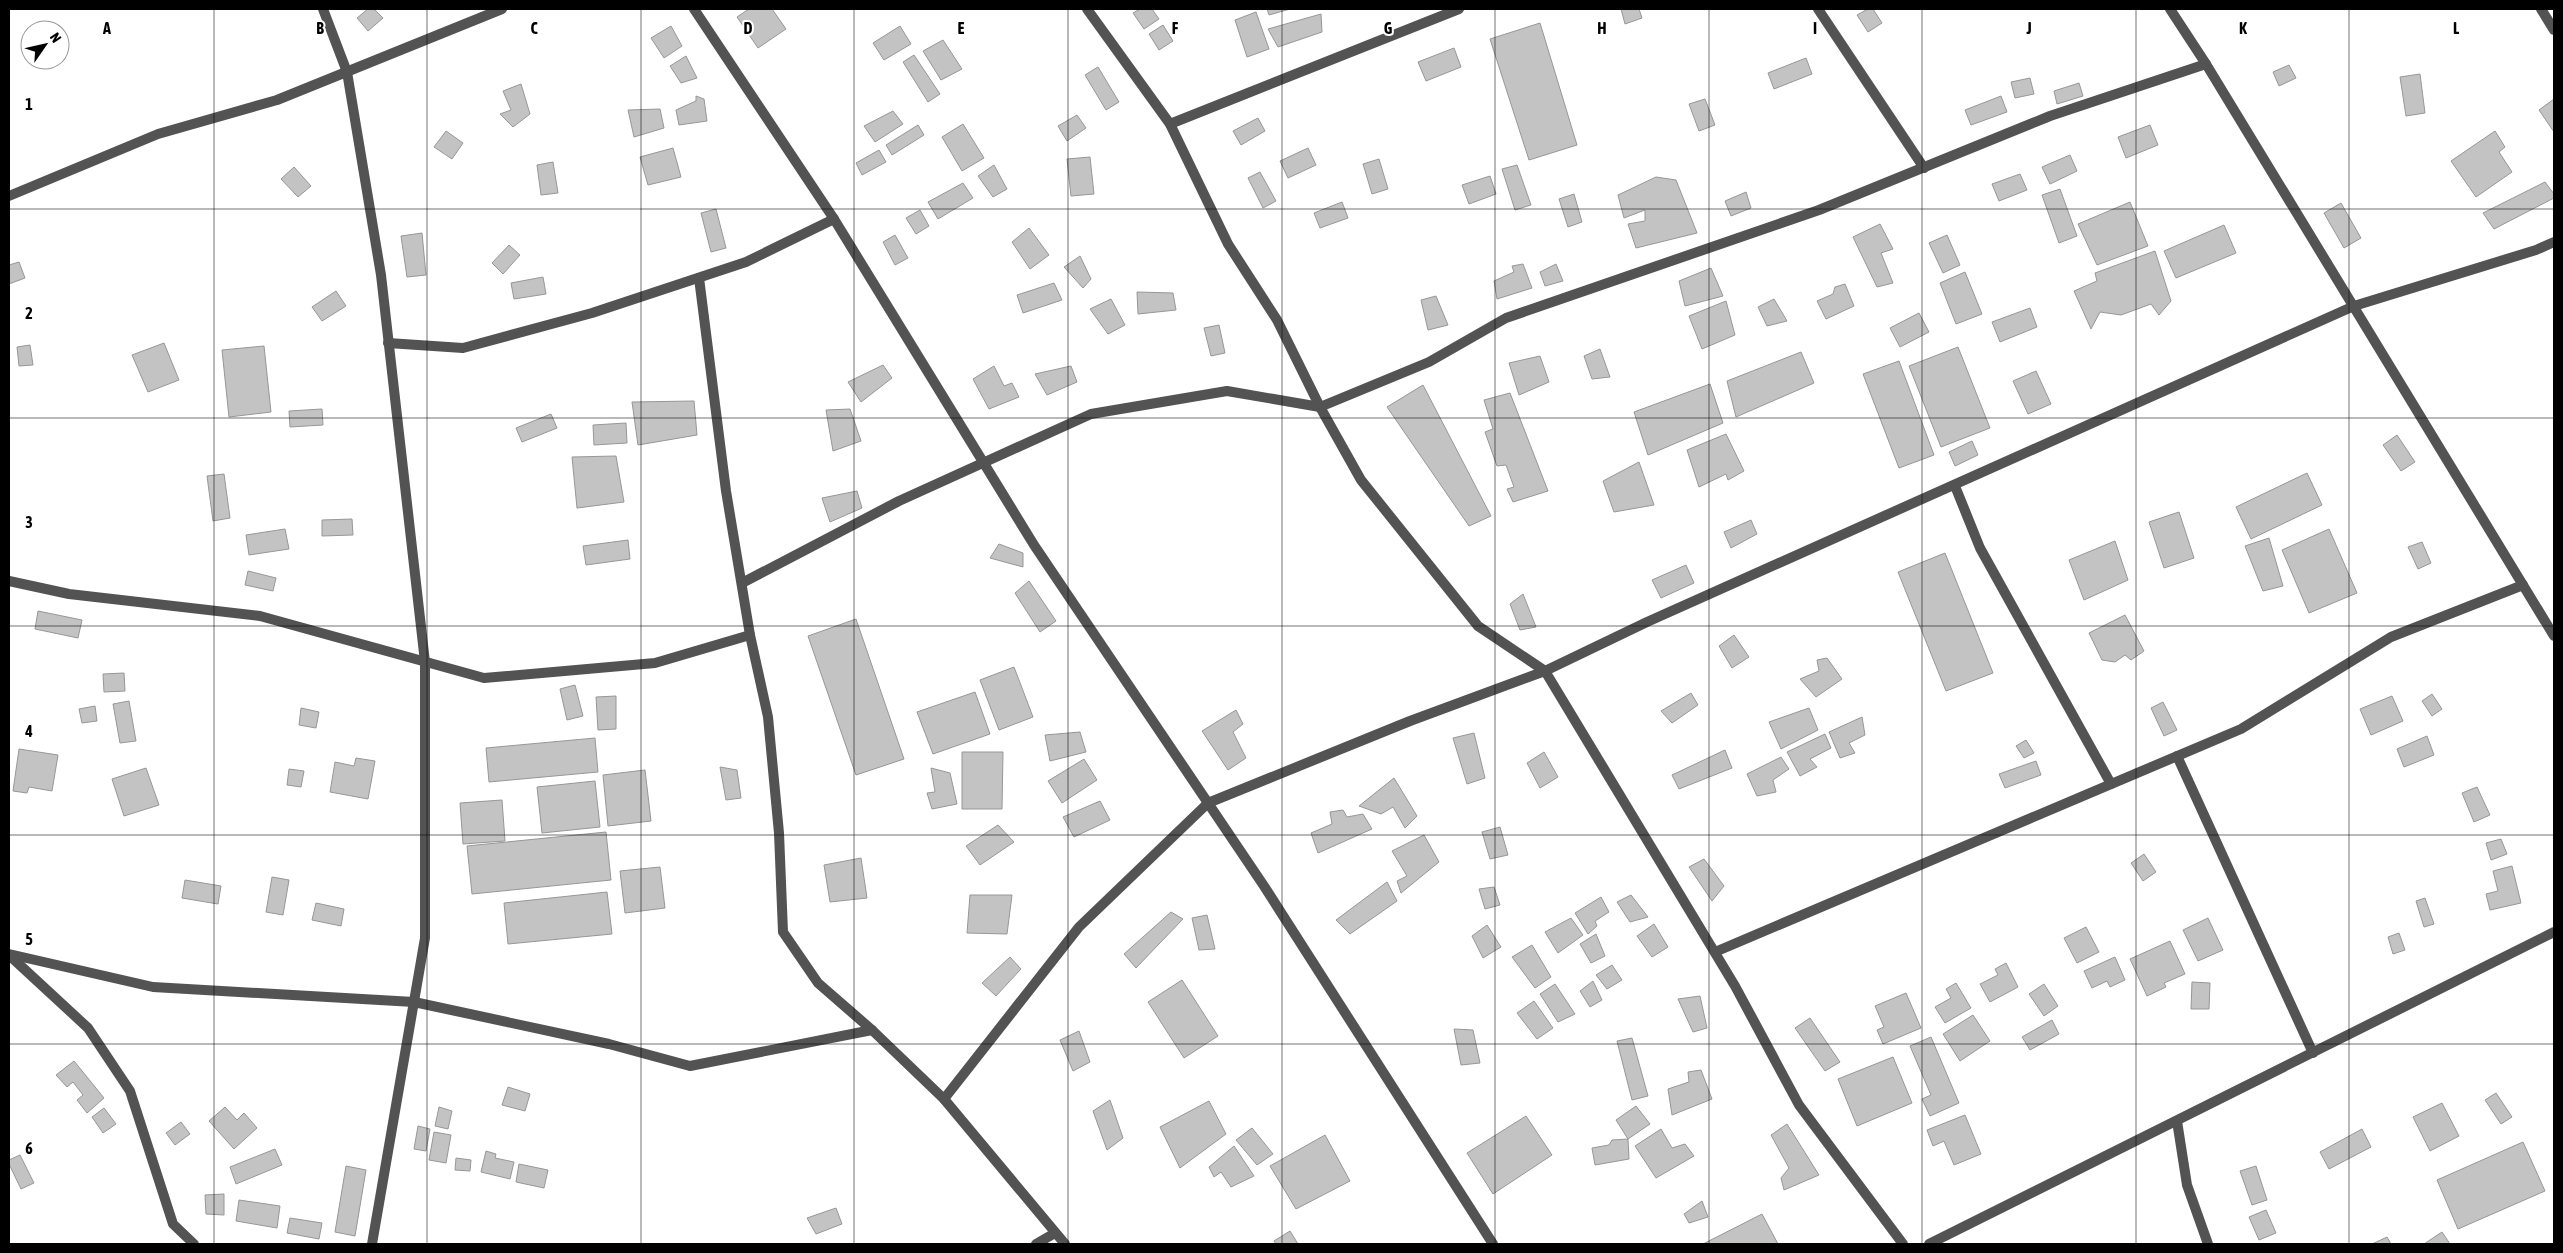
<svg xmlns="http://www.w3.org/2000/svg" width="2563" height="1253" font-family="'Asap Condensed',sans-serif">
  <style>
    .building { fill: #c3c3c3; stroke: #979797 }
    .lines { fill: none; stroke-linecap: round; stroke-linejoin: round }
    .street { stroke: #535353; stroke-width: 10 }
    .grid { fill: none; stroke: #000; stroke-width: 1; stroke-opacity: 0.55 }
    .grid-label { font-size: 16px; text-anchor: middle; font-weight: bold; fill: #000; stroke: #fff; stroke-width: 4; stroke-linejoin: round; paint-order: stroke }
  </style>
  <rect width="100%" height="100%" fill="#fff"/>
  <g class="building">
    <polygon points="368,9 374,9 383,18 368,31 357,18"/>
    <polygon points="749,9 772,9 786,29 758,48 737,17"/>
    <polygon points="1140,9 1152,9 1159,19 1144,29 1133,13"/>
    <polygon points="1267,9 1290,9 1269,15"/>
    <polygon points="1621,9 1639,9 1642,18 1625,24"/>
    <polygon points="1868,9 1873,9 1882,23 1868,32 1857,15"/>
    <polygon points="1256,12 1269,49 1247,57 1235,20"/>
    <polygon points="1321,14 1322,32 1278,47 1268,29"/>
    <polygon points="1540,23 1577,145 1529,160 1490,39"/>
    <polygon points="1163,25 1173,41 1159,50 1149,34"/>
    <polygon points="671,26 682,46 664,58 651,38"/>
    <polygon points="900,26 911,44 884,60 873,43"/>
    <polygon points="943,40 962,69 941,80 923,51"/>
    <polygon points="1454,48 1461,67 1426,81 1418,62"/>
    <polygon points="914,55 940,94 928,102 903,62"/>
    <polygon points="686,56 697,78 681,83 670,66"/>
    <polygon points="1806,58 1812,74 1774,89 1768,73"/>
    <polygon points="2289,65 2296,78 2279,86 2273,72"/>
    <polygon points="1098,67 1119,102 1106,110 1085,75"/>
    <polygon points="2420,74 2425,113 2406,116 2400,77"/>
    <polygon points="2030,78 2034,94 2015,98 2011,82"/>
    <polygon points="2079,83 2083,96 2057,104 2054,91"/>
    <polygon points="521,84 530,114 513,127 500,114 511,110 503,91"/>
    <polygon points="696,96 704,99 707,121 679,125 676,110 696,101"/>
    <polygon points="2001,96 2007,112 1971,125 1965,110"/>
    <polygon points="1705,99 1715,125 1699,131 1689,104"/>
    <polygon points="2554,99 2554,132 2539,110"/>
    <polygon points="660,109 664,128 634,137 628,110"/>
    <polygon points="893,111 903,124 875,142 864,126"/>
    <polygon points="1077,115 1086,128 1067,141 1058,126"/>
    <polygon points="1258,118 1265,131 1241,145 1233,131"/>
    <polygon points="963,124 984,158 962,171 942,137"/>
    <polygon points="918,125 924,135 892,155 886,145"/>
    <polygon points="2150,125 2158,145 2126,158 2118,137"/>
    <polygon points="446,131 463,143 452,159 434,147"/>
    <polygon points="2495,131 2505,147 2499,152 2512,172 2476,197 2451,161"/>
    <polygon points="673,148 681,177 648,185 640,157"/>
    <polygon points="1308,148 1316,165 1288,178 1280,161"/>
    <polygon points="879,150 886,162 862,175 856,163"/>
    <polygon points="2070,155 2077,171 2050,184 2042,167"/>
    <polygon points="1090,157 1094,194 1071,196 1067,159"/>
    <polygon points="1379,159 1388,189 1372,194 1363,164"/>
    <polygon points="553,162 558,193 541,195 537,165"/>
    <polygon points="994,165 1007,189 993,197 978,176"/>
    <polygon points="1517,165 1531,205 1515,210 1502,169"/>
    <polygon points="294,167 311,186 298,197 281,179"/>
    <polygon points="1260,172 1276,201 1263,208 1248,178"/>
    <polygon points="2020,174 2027,190 1999,201 1992,184"/>
    <polygon points="1490,176 1496,194 1469,204 1462,185"/>
    <polygon points="1656,177 1676,180 1697,233 1636,248 1628,224 1645,221 1645,210 1624,218 1618,195"/>
    <polygon points="2545,182 2554,194 2554,198 2494,229 2483,213"/>
    <polygon points="963,183 973,198 938,219 928,202"/>
    <polygon points="2060,189 2077,236 2059,243 2042,195"/>
    <polygon points="1746,192 1751,208 1731,216 1725,201"/>
    <polygon points="1574,194 1582,222 1568,227 1559,199"/>
    <polygon points="1342,202 1348,218 1320,228 1314,213"/>
    <polygon points="2130,202 2148,246 2097,265 2078,224"/>
    <polygon points="2341,203 2361,238 2344,248 2324,213"/>
    <polygon points="716,209 726,248 711,252 701,213"/>
    <polygon points="920,210 929,226 916,234 906,218"/>
    <polygon points="1880,224 1893,249 1881,253 1893,283 1877,287 1853,237"/>
    <polygon points="2224,225 2236,253 2176,278 2164,251"/>
    <polygon points="1029,228 1049,255 1030,269 1012,242"/>
    <polygon points="422,233 426,275 407,277 401,236"/>
    <polygon points="895,235 908,258 895,265 883,242"/>
    <polygon points="1947,235 1960,265 1943,273 1929,243"/>
    <polygon points="509,245 520,255 503,274 492,263"/>
    <polygon points="2155,251 2171,301 2159,315 2151,304 2121,315 2100,312 2091,329 2074,291 2097,281 2095,273"/>
    <polygon points="1080,256 1091,279 1083,288 1064,267"/>
    <polygon points="19,262 25,278 9,284 9,265"/>
    <polygon points="1523,264 1532,288 1497,299 1494,281 1514,272 1512,266"/>
    <polygon points="1556,264 1563,281 1545,286 1540,272"/>
    <polygon points="1711,268 1723,296 1685,306 1679,281"/>
    <polygon points="1965,272 1982,314 1956,324 1940,283"/>
    <polygon points="543,277 546,294 514,299 511,283"/>
    <polygon points="1054,283 1062,300 1023,313 1017,295"/>
    <polygon points="1845,284 1854,306 1826,319 1817,301 1833,294 1835,287"/>
    <polygon points="336,291 346,306 322,321 312,307"/>
    <polygon points="1137,292 1173,293 1176,310 1138,314"/>
    <polygon points="1436,296 1448,325 1428,330 1421,300"/>
    <polygon points="1111,299 1125,325 1108,334 1090,309"/>
    <polygon points="1774,299 1787,321 1767,326 1758,307"/>
    <polygon points="1726,301 1735,335 1702,349 1689,316"/>
    <polygon points="2030,308 2037,327 2000,342 1992,322"/>
    <polygon points="1919,313 1929,332 1900,347 1890,328"/>
    <polygon points="1219,325 1225,353 1211,356 1204,328"/>
    <polygon points="164,343 179,380 148,392 132,355"/>
    <polygon points="30,345 33,365 19,366 17,347"/>
    <polygon points="264,346 271,412 229,417 222,350"/>
    <polygon points="1958,347 1990,428 1941,447 1909,366"/>
    <polygon points="1600,349 1610,377 1592,379 1584,356"/>
    <polygon points="1801,352 1814,383 1736,417 1727,381"/>
    <polygon points="1540,356 1549,382 1519,395 1509,363"/>
    <polygon points="1899,361 1934,455 1899,468 1863,374"/>
    <polygon points="883,365 892,378 861,402 848,382"/>
    <polygon points="994,366 1004,386 1012,383 1019,397 989,409 973,379"/>
    <polygon points="1071,366 1077,382 1047,395 1035,374"/>
    <polygon points="2036,371 2051,404 2028,414 2013,381"/>
    <polygon points="1710,384 1723,423 1648,455 1634,412"/>
    <polygon points="1423,385 1491,516 1469,526 1387,407"/>
    <polygon points="1510,393 1548,491 1513,502 1507,489 1514,487 1506,465 1497,466 1485,432 1493,429 1484,400"/>
    <polygon points="694,401 697,435 638,445 632,402"/>
    <polygon points="322,409 323,425 290,427 289,411"/>
    <polygon points="850,409 861,441 833,451 826,410"/>
    <polygon points="551,414 557,428 522,442 516,428"/>
    <polygon points="626,423 627,443 594,445 593,425"/>
    <polygon points="1726,434 1744,471 1728,480 1726,474 1699,487 1687,450"/>
    <polygon points="2397,435 2415,462 2401,471 2383,445"/>
    <polygon points="1972,441 1978,455 1955,466 1949,452"/>
    <polygon points="616,456 624,502 577,508 572,457"/>
    <polygon points="1639,462 1654,505 1614,512 1603,481"/>
    <polygon points="2307,473 2322,505 2251,539 2236,507"/>
    <polygon points="224,474 230,518 213,521 207,476"/>
    <polygon points="857,491 862,508 830,522 822,498"/>
    <polygon points="2179,512 2194,558 2164,568 2149,522"/>
    <polygon points="352,519 353,535 322,536 322,520"/>
    <polygon points="1751,520 1757,534 1731,548 1724,532"/>
    <polygon points="285,529 289,549 249,555 246,535"/>
    <polygon points="2329,529 2357,593 2309,613 2282,550"/>
    <polygon points="2269,538 2283,586 2263,591 2245,546"/>
    <polygon points="628,540 630,559 586,565 583,546"/>
    <polygon points="2115,541 2128,580 2084,600 2069,560"/>
    <polygon points="2422,542 2431,563 2418,569 2408,547"/>
    <polygon points="999,544 1023,553 1023,567 990,558"/>
    <polygon points="1945,553 1993,673 1946,691 1898,572"/>
    <polygon points="1686,565 1694,583 1661,598 1652,580"/>
    <polygon points="248,571 276,578 273,591 245,585"/>
    <polygon points="1029,581 1056,621 1040,632 1015,593"/>
    <polygon points="1523,594 1536,627 1520,630 1510,604"/>
    <polygon points="38,611 82,620 78,638 35,629"/>
    <polygon points="2125,615 2144,651 2131,660 2125,655 2115,662 2102,660 2089,633"/>
    <polygon points="856,619 904,759 856,775 808,636"/>
    <polygon points="1734,635 1749,657 1732,668 1719,646"/>
    <polygon points="1827,658 1842,679 1816,697 1800,679 1819,671 1817,660"/>
    <polygon points="1014,667 1033,717 999,730 980,680"/>
    <polygon points="124,673 125,691 104,692 103,674"/>
    <polygon points="575,685 583,716 567,720 560,689"/>
    <polygon points="975,692 990,734 933,754 917,712"/>
    <polygon points="1691,693 1698,705 1672,723 1661,711"/>
    <polygon points="2432,694 2442,709 2432,716 2422,701"/>
    <polygon points="616,696 616,729 598,730 596,697"/>
    <polygon points="2392,696 2403,721 2371,735 2360,709"/>
    <polygon points="129,701 136,741 120,743 113,704"/>
    <polygon points="2163,702 2177,730 2164,736 2151,708"/>
    <polygon points="95,706 97,721 82,723 79,709"/>
    <polygon points="301,708 319,712 316,728 299,725"/>
    <polygon points="1809,708 1818,730 1781,749 1769,722"/>
    <polygon points="1236,710 1243,724 1233,732 1246,758 1228,770 1202,731"/>
    <polygon points="1862,717 1865,735 1849,743 1855,753 1840,758 1829,732"/>
    <polygon points="1080,732 1086,752 1050,761 1045,735"/>
    <polygon points="1474,733 1485,778 1467,784 1453,738"/>
    <polygon points="1825,734 1831,748 1810,759 1817,767 1800,776 1787,752"/>
    <polygon points="2427,736 2434,755 2404,767 2397,749"/>
    <polygon points="595,738 598,772 489,782 486,748"/>
    <polygon points="2026,740 2034,753 2024,758 2016,746"/>
    <polygon points="19,749 58,755 52,791 29,787 27,793 13,791"/>
    <polygon points="1725,750 1732,768 1679,789 1672,775"/>
    <polygon points="962,752 1003,752 1002,809 962,809"/>
    <polygon points="1544,752 1558,777 1540,788 1527,763"/>
    <polygon points="1781,757 1789,769 1773,780 1776,792 1757,796 1747,774"/>
    <polygon points="356,758 375,761 368,799 330,792 335,762 354,766"/>
    <polygon points="1084,759 1097,780 1062,803 1048,781"/>
    <polygon points="2036,761 2041,775 2005,788 1999,774"/>
    <polygon points="720,767 737,770 741,798 726,800"/>
    <polygon points="146,768 159,805 124,816 112,779"/>
    <polygon points="931,768 950,773 957,804 932,809 927,793 935,792"/>
    <polygon points="289,769 304,771 301,787 287,785"/>
    <polygon points="645,770 651,821 608,826 603,775"/>
    <polygon points="1394,778 1417,816 1405,828 1393,807 1381,814 1359,806"/>
    <polygon points="595,781 600,827 542,833 537,787"/>
    <polygon points="2477,787 2490,815 2474,822 2462,793"/>
    <polygon points="502,800 505,841 463,844 460,803"/>
    <polygon points="1100,801 1110,820 1074,837 1063,817"/>
    <polygon points="1343,810 1347,817 1363,814 1372,829 1318,853 1311,833 1332,824 1330,812"/>
    <polygon points="998,825 1014,842 980,865 966,846"/>
    <polygon points="1500,827 1508,855 1490,859 1482,832"/>
    <polygon points="606,832 611,880 472,894 467,846"/>
    <polygon points="1424,835 1439,862 1401,893 1397,881 1407,876 1392,851"/>
    <polygon points="2501,839 2507,854 2491,860 2486,843"/>
    <polygon points="2144,854 2156,872 2143,881 2131,863"/>
    <polygon points="861,858 867,898 830,902 824,865"/>
    <polygon points="1704,859 1724,886 1712,901 1689,867"/>
    <polygon points="2512,866 2521,903 2490,910 2486,894 2498,891 2493,871"/>
    <polygon points="660,867 665,908 625,913 620,871"/>
    <polygon points="272,877 289,880 283,915 266,912"/>
    <polygon points="185,880 221,886 218,904 182,898"/>
    <polygon points="1387,882 1397,901 1350,934 1336,920"/>
    <polygon points="1494,887 1500,905 1485,909 1479,889"/>
    <polygon points="607,892 612,934 508,944 504,903"/>
    <polygon points="970,895 1012,895 1007,934 967,933"/>
    <polygon points="1631,895 1648,917 1630,922 1617,902"/>
    <polygon points="1601,897 1609,912 1595,921 1597,926 1588,934 1575,913"/>
    <polygon points="2425,898 2434,924 2424,927 2416,901"/>
    <polygon points="316,903 344,909 341,926 312,920"/>
    <polygon points="1171,912 1183,919 1136,968 1124,954"/>
    <polygon points="1207,915 1215,949 1199,950 1192,918"/>
    <polygon points="1571,918 1583,935 1558,953 1545,932"/>
    <polygon points="2208,918 2223,950 2198,961 2183,930"/>
    <polygon points="1654,924 1668,947 1652,957 1637,936"/>
    <polygon points="1487,925 1501,947 1483,958 1472,936"/>
    <polygon points="2086,927 2099,952 2077,963 2064,938"/>
    <polygon points="2399,933 2405,950 2393,954 2388,937"/>
    <polygon points="1596,934 1605,956 1591,963 1580,944"/>
    <polygon points="2170,941 2185,974 2164,983 2166,987 2147,996 2130,959"/>
    <polygon points="1532,945 1551,977 1535,988 1512,957"/>
    <polygon points="1010,957 1021,969 996,996 982,983"/>
    <polygon points="2115,957 2125,980 2110,987 2107,981 2092,988 2084,971"/>
    <polygon points="2006,963 2018,987 1990,1002 1980,984 1998,975 1995,969"/>
    <polygon points="1612,965 1622,980 1607,989 1596,975"/>
    <polygon points="1182,980 1218,1036 1184,1058 1148,1002"/>
    <polygon points="1593,981 1602,1000 1590,1007 1580,991"/>
    <polygon points="2192,982 2210,983 2209,1009 2191,1009"/>
    <polygon points="1956,983 1971,1008 1945,1023 1935,1007 1951,998 1946,989"/>
    <polygon points="1555,984 1575,1014 1558,1022 1540,994"/>
    <polygon points="2044,984 2058,1006 2044,1016 2029,994"/>
    <polygon points="1906,993 1921,1028 1883,1044 1877,1030 1884,1027 1875,1006"/>
    <polygon points="1700,996 1707,1028 1693,1032 1678,999"/>
    <polygon points="1534,1001 1553,1028 1537,1039 1517,1013"/>
    <polygon points="1973,1015 1990,1041 1960,1061 1943,1034"/>
    <polygon points="1810,1018 1840,1062 1825,1071 1795,1028"/>
    <polygon points="2052,1020 2059,1034 2030,1050 2022,1037"/>
    <polygon points="1454,1029 1473,1030 1480,1063 1461,1065"/>
    <polygon points="1079,1031 1090,1062 1073,1071 1060,1040"/>
    <polygon points="1931,1037 1959,1103 1930,1116 1922,1099 1931,1095 1910,1046"/>
    <polygon points="1632,1038 1648,1096 1632,1100 1617,1041"/>
    <polygon points="1893,1057 1912,1103 1857,1126 1838,1079"/>
    <polygon points="74,1061 104,1098 87,1113 77,1100 83,1095 73,1082 67,1087 56,1075"/>
    <polygon points="1701,1070 1712,1099 1672,1115 1668,1089 1689,1082 1688,1072"/>
    <polygon points="508,1087 530,1094 525,1111 502,1105"/>
    <polygon points="2496,1093 2512,1117 2501,1124 2485,1100"/>
    <polygon points="1110,1100 1123,1138 1107,1150 1093,1111"/>
    <polygon points="1209,1101 1226,1134 1180,1168 1160,1127"/>
    <polygon points="2442,1103 2459,1136 2430,1151 2413,1117"/>
    <polygon points="1636,1106 1650,1124 1628,1139 1616,1120"/>
    <polygon points="225,1107 237,1120 244,1113 257,1128 234,1149 209,1121"/>
    <polygon points="439,1107 452,1111 448,1129 435,1126"/>
    <polygon points="104,1108 116,1124 103,1133 92,1117"/>
    <polygon points="1965,1115 1981,1154 1954,1165 1944,1141 1933,1146 1927,1130"/>
    <polygon points="1526,1116 1552,1155 1493,1194 1467,1153"/>
    <polygon points="181,1122 190,1134 175,1145 166,1133"/>
    <polygon points="1787,1124 1819,1175 1784,1190 1781,1178 1789,1168 1771,1135"/>
    <polygon points="418,1126 430,1129 426,1151 414,1149"/>
    <polygon points="1252,1128 1273,1154 1257,1165 1236,1140"/>
    <polygon points="1661,1129 1672,1148 1685,1144 1694,1156 1656,1178 1635,1146"/>
    <polygon points="2362,1129 2371,1147 2329,1169 2320,1152"/>
    <polygon points="434,1132 451,1135 446,1163 429,1160"/>
    <polygon points="1325,1135 1350,1181 1296,1209 1270,1166"/>
    <polygon points="1628,1139 1629,1159 1595,1165 1592,1148 1609,1145 1612,1140"/>
    <polygon points="2523,1142 2545,1191 2458,1229 2437,1180"/>
    <polygon points="1234,1146 1254,1176 1231,1187 1221,1172 1214,1177 1209,1167"/>
    <polygon points="275,1149 282,1165 236,1184 230,1167"/>
    <polygon points="486,1151 496,1154 495,1158 514,1162 510,1179 481,1172"/>
    <polygon points="20,1155 34,1183 21,1189 9,1164 9,1160"/>
    <polygon points="456,1158 471,1160 470,1171 455,1170"/>
    <polygon points="519,1164 548,1170 544,1188 516,1182"/>
    <polygon points="346,1166 366,1170 355,1236 335,1232"/>
    <polygon points="2256,1166 2267,1200 2252,1205 2240,1171"/>
    <polygon points="224,1194 224,1215 206,1214 205,1195"/>
    <polygon points="239,1200 280,1206 277,1228 236,1221"/>
    <polygon points="1702,1201 1708,1217 1689,1223 1684,1214"/>
    <polygon points="836,1208 842,1224 816,1234 807,1218"/>
    <polygon points="2266,1210 2276,1233 2259,1240 2249,1217"/>
    <polygon points="1762,1214 1778,1244 1703,1244"/>
    <polygon points="290,1218 322,1223 319,1239 287,1233"/>
    <polygon points="1290,1231 1298,1244 1276,1244 1274,1241"/>
    <polygon points="2442,1232 2450,1244 2424,1244"/>
    <polygon points="2387,1237 2391,1244 2372,1244"/>
  </g>
  <g class="lines">
    <g class="street">
      <polyline points="323,9 347,72 381,275 425,662 425,938 372,1244"/>
      <polyline points="694,9 834,219 1034,545 1264,886 1493,1244"/>
      <polyline points="1087,9 1170,124 1228,244 1277,320 1320,407 1361,480 1478,626 1545,671 1735,986 1799,1105 1903,1244"/>
      <polyline points="1818,9 1924,168"/>
      <polyline points="2170,9 2206,64 2554,636"/>
      <polyline points="2541,9 2554,30"/>
      <polyline points="1170,124 1459,9"/>
      <polyline points="9,196 158,134 277,100 502,9"/>
      <polyline points="699,278 726,491 750,635 768,717 779,833 783,932 818,983 872,1030 944,1099 1065,1244"/>
      <polyline points="388,343 463,348 592,313 746,262 834,219"/>
      <polyline points="1955,486 1980,548 2111,784"/>
      <polyline points="9,581 69,594 260,616 484,678 655,663 750,635"/>
      <polyline points="742,583 899,501 1091,414 1227,391 1320,407 1429,362 1506,318 1819,210 2050,116 2206,64"/>
      <polyline points="2177,756 2313,1053"/>
      <polyline points="1715,952 2241,729 2391,637 2523,585"/>
      <polyline points="9,954 153,987 414,1002 609,1044 690,1066 872,1030"/>
      <polyline points="9,955 88,1028 130,1091 173,1224 194,1244"/>
      <polyline points="944,1099 1079,927 1208,803 1410,721 1545,671 1647,622 2354,306 2536,250 2554,242"/>
      <polyline points="2177,1121 2187,1185 2208,1244"/>
      <polyline points="1036,1244 1055,1233"/>
      <polyline points="1929,1244 2554,932"/>
    </g>
  </g>
  <path class="grid" d="M214 9V1244M427 9V1244M641 9V1244M854 9V1244M1068 9V1244M1282 9V1244M1495 9V1244M1709 9V1244M1922 9V1244M2136 9V1244M2349 9V1244M9 209H2554M9 418H2554M9 626H2554M9 835H2554M9 1044H2554"/>
  <g class="grid-label">
    <text x="107" y="34">A</text>
    <text x="320" y="34">B</text>
    <text x="534" y="34">C</text>
    <text x="748" y="34">D</text>
    <text x="961" y="34">E</text>
    <text x="1175" y="34">F</text>
    <text x="1388" y="34">G</text>
    <text x="1602" y="34">H</text>
    <text x="1815" y="34">I</text>
    <text x="2029" y="34">J</text>
    <text x="2243" y="34">K</text>
    <text x="2456" y="34">L</text>
    <text x="29" y="110">1</text>
    <text x="29" y="319">2</text>
    <text x="29" y="528">3</text>
    <text x="29" y="737">4</text>
    <text x="29" y="945">5</text>
    <text x="29" y="1154">6</text>
  </g>
  <rect width="2563" height="1253" fill="none" stroke="#000000" stroke-width="20"/>
  <g transform="translate(45 45) rotate(56)"><circle r="24" fill="#ffffff" stroke="#999999"/>
  <path d="M0-4L9 19L0 12L-9 19Z" fill="#000000"/>
  <text y="-8" font-size="14" font-weight="bold" text-anchor="middle" fill="#000000">N</text>
  </g>
</svg>
